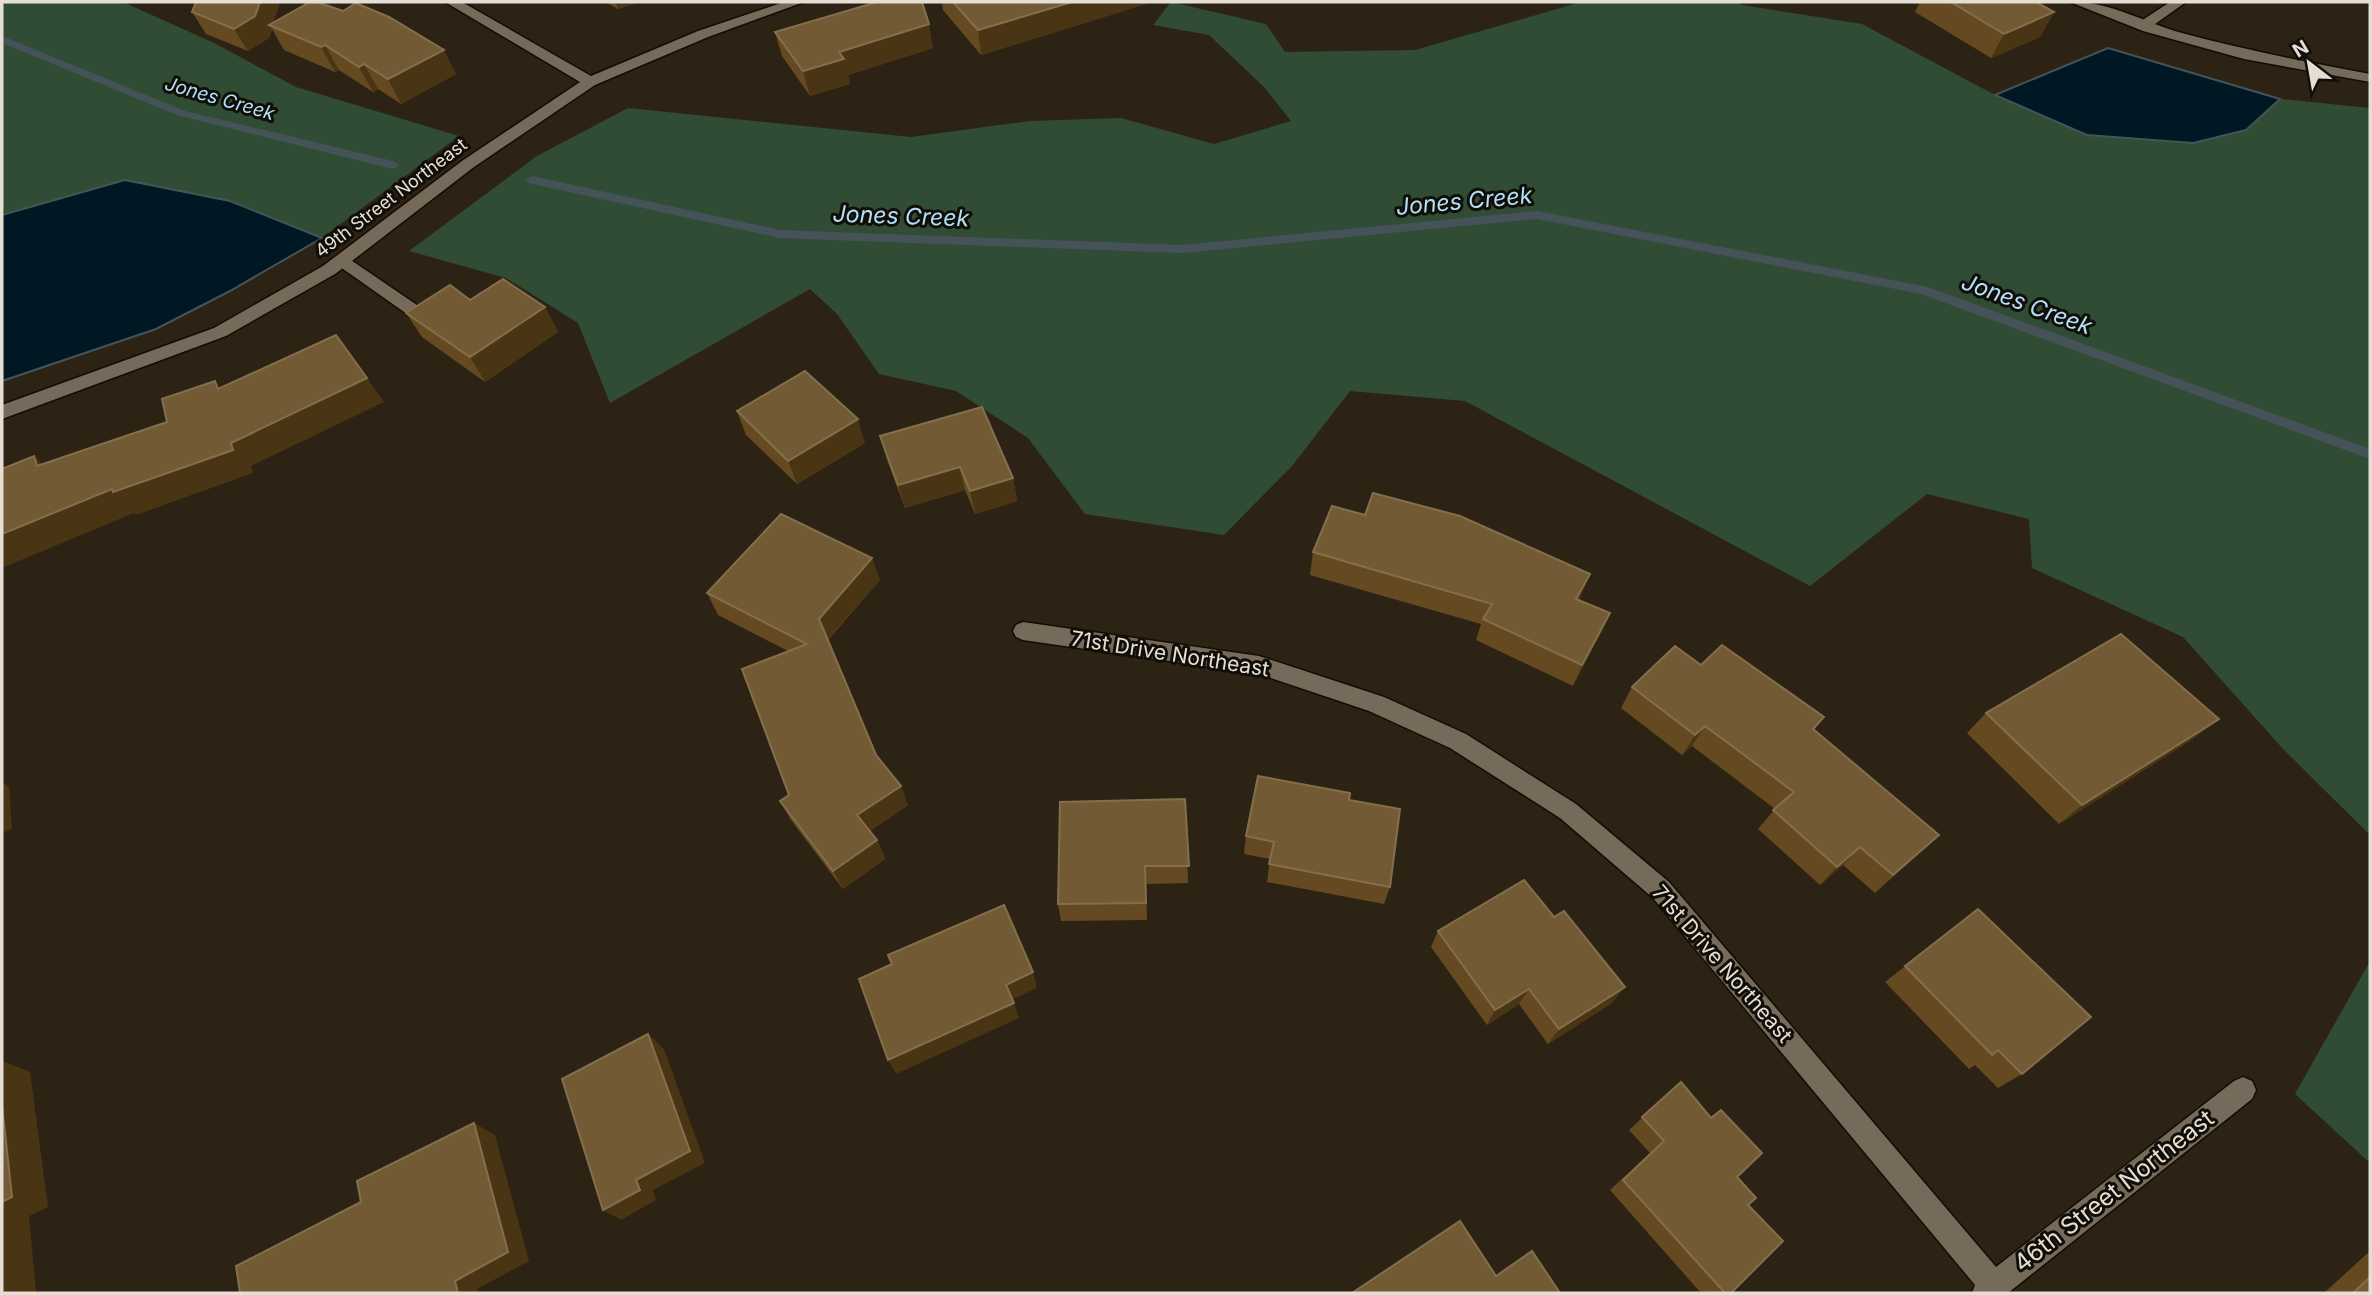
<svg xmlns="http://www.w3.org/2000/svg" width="2372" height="1295" font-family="Inter,sans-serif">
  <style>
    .green { fill: #304c34 }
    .water { fill: #001724; stroke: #455359; stroke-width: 2 }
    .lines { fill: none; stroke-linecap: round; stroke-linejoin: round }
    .stream { fill: #455359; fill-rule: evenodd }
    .lane-casing { stroke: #150c02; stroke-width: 3 }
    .street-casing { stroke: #150c02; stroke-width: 3 }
    .lane { fill: #766a5a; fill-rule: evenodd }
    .street { fill: #766a5a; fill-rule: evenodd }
    .wall { fill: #654a21 }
    .shaded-wall { fill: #493414 }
    .building { fill: #725a34; stroke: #846f4d; stroke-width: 2 }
    .labels { text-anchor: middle; stroke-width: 6; stroke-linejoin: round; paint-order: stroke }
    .far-street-label { font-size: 18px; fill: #e5ded5; stroke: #110d07 }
    .far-water-label { font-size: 19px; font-style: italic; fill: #b1e0f9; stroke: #110d07 }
    .street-label { font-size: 21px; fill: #e5ded5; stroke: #110d07 }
    .water-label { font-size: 23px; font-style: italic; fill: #b1e0f9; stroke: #110d07 }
    .near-street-label { font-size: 24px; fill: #e5ded5; stroke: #110d07 }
  </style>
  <rect width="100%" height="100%" fill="#2d2315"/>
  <g class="green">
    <polygon points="2,2 123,2 212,42 296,87 459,136 322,238 230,201 125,180 5,214 2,205"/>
    <polygon points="1171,2 1266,24 1285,52 1415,50 1581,2 1738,2 1742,5 1862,24 1995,95 2087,135 2246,130 2280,99 2370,108 2370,835 2283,749 2183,637 2032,568 2029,519 1927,494 1810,586 1465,401 1350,391 1292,466 1224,535 1085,514 1028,438 956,391 879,374 837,314 810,289 610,403 578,323 506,278 409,251 537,156 628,108 911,137 1030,121 1121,118 1214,144 1291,121 1264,87 1209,35 1153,25"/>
    <polygon points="2370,961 2370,1163 2295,1094"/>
  </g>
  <g class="water">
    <polygon points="2108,48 2280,99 2246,130 2193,143 2087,135 1995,95"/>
    <polygon points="125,180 230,201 322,238 230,291 156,329 2,381 2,215"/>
  </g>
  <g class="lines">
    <g class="stream">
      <polygon points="2,36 185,111 393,161 399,165 393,169 177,115 2,43"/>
      <polygon points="532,176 780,230 1182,245 1537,211 1928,287 2370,449 2370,459 1921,294 1537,219 1182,253 780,238 528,183 526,180"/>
    </g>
    <g class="lane-casing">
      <g id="lane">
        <polygon points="2170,2 2186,2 2148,29 2138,29 2138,23"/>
        <polygon points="342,254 436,318 439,322 436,326 424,326 336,264 334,260"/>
      </g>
    </g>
    <g class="street-casing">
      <g id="street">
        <polygon points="445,2 462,2 591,76 698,31 784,2 804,2 708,37 595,85 474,167 335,274 226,336 2,419 2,405 214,328 323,266 462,161 580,82"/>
        <path d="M2070 2C2107 0 2146 23 2182 33 2245 50 2307 62 2370 74V82L2244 59 2143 31Z"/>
        <polygon points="1023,622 1259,656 1384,697 1466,734 1576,804 1669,882 1996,1267 2234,1081 2243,1077 2252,1081 2256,1090 2252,1099 2008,1293 1972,1293 1975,1285 1653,898 1560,818 1450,748 1369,711 1259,674 1023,640 1016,637 1013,631 1016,625"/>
      </g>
    </g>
    <use href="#lane" class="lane"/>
    <use href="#street" class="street"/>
  </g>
  <g class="wall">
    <polygon points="280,2 273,23 456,74 401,104 378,89 373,92 339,70 335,72 284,50 272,29 269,38 248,51 206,34 192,12"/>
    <polygon points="606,2 639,2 618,9"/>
    <polygon points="942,2 1149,2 1149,3 981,55 943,10"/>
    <polygon points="1920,2 2036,2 2054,12 2040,37 1991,58 1915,12"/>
    <polygon points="775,32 933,48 848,75 850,84 810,96 782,56"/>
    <polygon points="470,300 545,307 558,332 485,382 422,337 406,313"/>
    <polygon points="737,411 865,443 797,484 746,435"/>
    <polygon points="880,436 1013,478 1017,501 975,514 965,490 905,508 887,460"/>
    <polygon points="1313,552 1581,597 1579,600 1610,613 1573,686 1476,640 1481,624 1310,575"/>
    <polygon points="880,580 828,640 876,755 908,805 870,831 877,840 885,859 843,889 791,820 780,801 789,795 788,651 718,615 707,593"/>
    <polygon points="1701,665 1824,717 1814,730 1919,853 1875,893 1843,865 1820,885 1758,829 1775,809 1692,746 1682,755 1621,708 1632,687"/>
    <polygon points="1986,713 2193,739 2059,824 1967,733"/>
    <polygon points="1185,799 1188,883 1146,884 1147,920 1061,921 1058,904"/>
    <polygon points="1349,800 1390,887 1384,904 1267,882 1270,859 1244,854 1246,836"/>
    <polygon points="1978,909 2022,1074 1998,1088 1975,1065 1969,1069 1885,982"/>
    <polygon points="1438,931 1612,1003 1548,1044 1519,1004 1487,1025 1431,947"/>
    <polygon points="1681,1082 1737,1177 1748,1205 1731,1293 1701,1293 1610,1190 1650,1153 1629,1130"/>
    <polygon points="2370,1251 2370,1293 2324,1293"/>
  </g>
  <g class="shaded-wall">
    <polygon points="260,2 280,2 272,26 269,25 272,29 269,38 248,51 234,29"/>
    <polygon points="615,2 639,2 618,9"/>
    <polygon points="1072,2 1149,2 1149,3 981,55 978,30"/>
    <polygon points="2054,12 2040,37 1991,58 2004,34"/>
    <polygon points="929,24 933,48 848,75 850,84 810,96 803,71 839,52"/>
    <polygon points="325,45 339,70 335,72 321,47"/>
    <polygon points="444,50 456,74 401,104 388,79"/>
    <polygon points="364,64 378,89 373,92 359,67"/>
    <polygon points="545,307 558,332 485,382 470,357"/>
    <polygon points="367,378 384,402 251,466 253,473 136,515 134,513 2,568 2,534 112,489 231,443"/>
    <polygon points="858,419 865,443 797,484 788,461"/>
    <polygon points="34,456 58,480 37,466"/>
    <polygon points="960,467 965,490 905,508 898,485"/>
    <polygon points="1013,478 1017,501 975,514 970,491"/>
    <polygon points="872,558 880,580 827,640 819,619"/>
    <polygon points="1590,574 1581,597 1567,620 1576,599"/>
    <polygon points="1610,613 1600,635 1573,686 1582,665"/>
    <polygon points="2219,719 2193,739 2059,824 2082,805"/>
    <polygon points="1705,726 1692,746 1682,755 1695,735"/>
    <polygon points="2,782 9,787 12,829 2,833"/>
    <polygon points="901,786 908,805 866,834 857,815"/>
    <polygon points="877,840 885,859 843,889 833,871"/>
    <polygon points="1860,847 1843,865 1820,885 1837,867"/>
    <polygon points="1033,972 1037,988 1011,1000 1006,985"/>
    <polygon points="1625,987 1612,1003 1548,1044 1559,1029"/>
    <polygon points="1529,989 1519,1004 1487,1025 1495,1010"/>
    <polygon points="1014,1003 1019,1018 896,1074 888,1060"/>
    <polygon points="648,1034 664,1049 705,1163 653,1190 656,1200 621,1220 603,1210"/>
    <polygon points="2,1061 30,1072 48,1207 29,1216 36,1293 2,1293"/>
    <polygon points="474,1123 495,1135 529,1261 477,1289 479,1293 458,1293 455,1281"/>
  </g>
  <g class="building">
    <polygon points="196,2 260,2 255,16 234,29 192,12"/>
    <polygon points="310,2 317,2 343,11 356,3 389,17 444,50 388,79 364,64 359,67 325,45 321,47 269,25"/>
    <polygon points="877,2 922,2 929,24 839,52 844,59 803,71 775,32"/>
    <polygon points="953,2 1072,2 978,30"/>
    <polygon points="1951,2 2036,2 2054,12 2004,34"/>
    <polygon points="503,279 545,307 470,357 406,313 450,285 470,300"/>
    <polygon points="336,335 367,378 231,443 233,450 113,492 112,489 2,534 2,469 34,456 37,466 167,422 162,399 215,381 218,389"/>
    <polygon points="805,371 858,419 788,461 737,411"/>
    <polygon points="982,407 1013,478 970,491 960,467 898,485 880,436"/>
    <polygon points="1373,493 1460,516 1590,574 1576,599 1610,613 1582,665 1483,619 1492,604 1313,552 1332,506 1365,515"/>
    <polygon points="781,514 872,558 819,619 876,755 901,786 857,815 877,840 833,871 780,801 789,795 742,669 807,644 707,593"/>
    <polygon points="2121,634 2219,719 2082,805 1986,713"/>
    <polygon points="1722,645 1824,717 1813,729 1939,835 1893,875 1860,847 1837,867 1773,810 1794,792 1705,726 1695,735 1632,687 1675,646 1701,665"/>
    <polygon points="1258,776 1350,793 1349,800 1400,809 1390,887 1269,864 1274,842 1246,836"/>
    <polygon points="1185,799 1189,866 1145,866 1146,903 1058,904 1060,802"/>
    <polygon points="1524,880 1554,917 1564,911 1625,987 1559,1029 1529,989 1495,1010 1438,931"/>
    <polygon points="1004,905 1033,972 1006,985 1014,1003 888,1060 859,979 892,964 888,955"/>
    <polygon points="1978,909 2091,1017 2022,1074 1998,1050 1992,1055 1905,966"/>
    <polygon points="648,1034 690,1151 636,1180 640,1190 603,1210 562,1079"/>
    <polygon points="1681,1082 1711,1118 1721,1110 1762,1153 1737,1177 1756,1198 1748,1205 1783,1241 1731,1293 1725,1293 1623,1180 1664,1141 1642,1117"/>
    <polygon points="2,1105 12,1197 2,1202"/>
    <polygon points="474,1123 508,1252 455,1281 458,1293 240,1293 236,1266 361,1202 357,1181"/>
    <polygon points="1460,1221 1496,1276 1532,1251 1560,1293 1352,1293"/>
    <polygon points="2370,1277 2370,1293 2353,1293"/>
  </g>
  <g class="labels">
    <g class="far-street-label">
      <text transform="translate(391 198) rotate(-37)" y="6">49th Street Northeast</text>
    </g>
    <g class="far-water-label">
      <text transform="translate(220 98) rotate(16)" y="7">Jones Creek</text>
    </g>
    <g class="street-label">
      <text transform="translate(1170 654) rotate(9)" y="7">71st Drive Northeast</text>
      <text transform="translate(1722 964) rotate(49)" y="7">71st Drive Northeast</text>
    </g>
    <g class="water-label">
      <text transform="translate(1464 201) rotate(-5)" y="8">Jones Creek</text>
      <text transform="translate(901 216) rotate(2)" y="8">Jones Creek</text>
      <text transform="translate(2027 304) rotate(20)" y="8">Jones Creek</text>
    </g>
    <g class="near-street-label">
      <text transform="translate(2114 1191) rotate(-38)" y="8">46th Street Northeast</text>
    </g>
  </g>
  <rect width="2372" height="1295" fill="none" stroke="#e5ded5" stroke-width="7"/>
  <g transform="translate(2309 63) rotate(329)" stroke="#110d07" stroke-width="5" paint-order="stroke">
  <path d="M0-5L12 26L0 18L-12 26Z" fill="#e5ded5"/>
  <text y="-10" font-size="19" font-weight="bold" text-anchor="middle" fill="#e5ded5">N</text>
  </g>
</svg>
